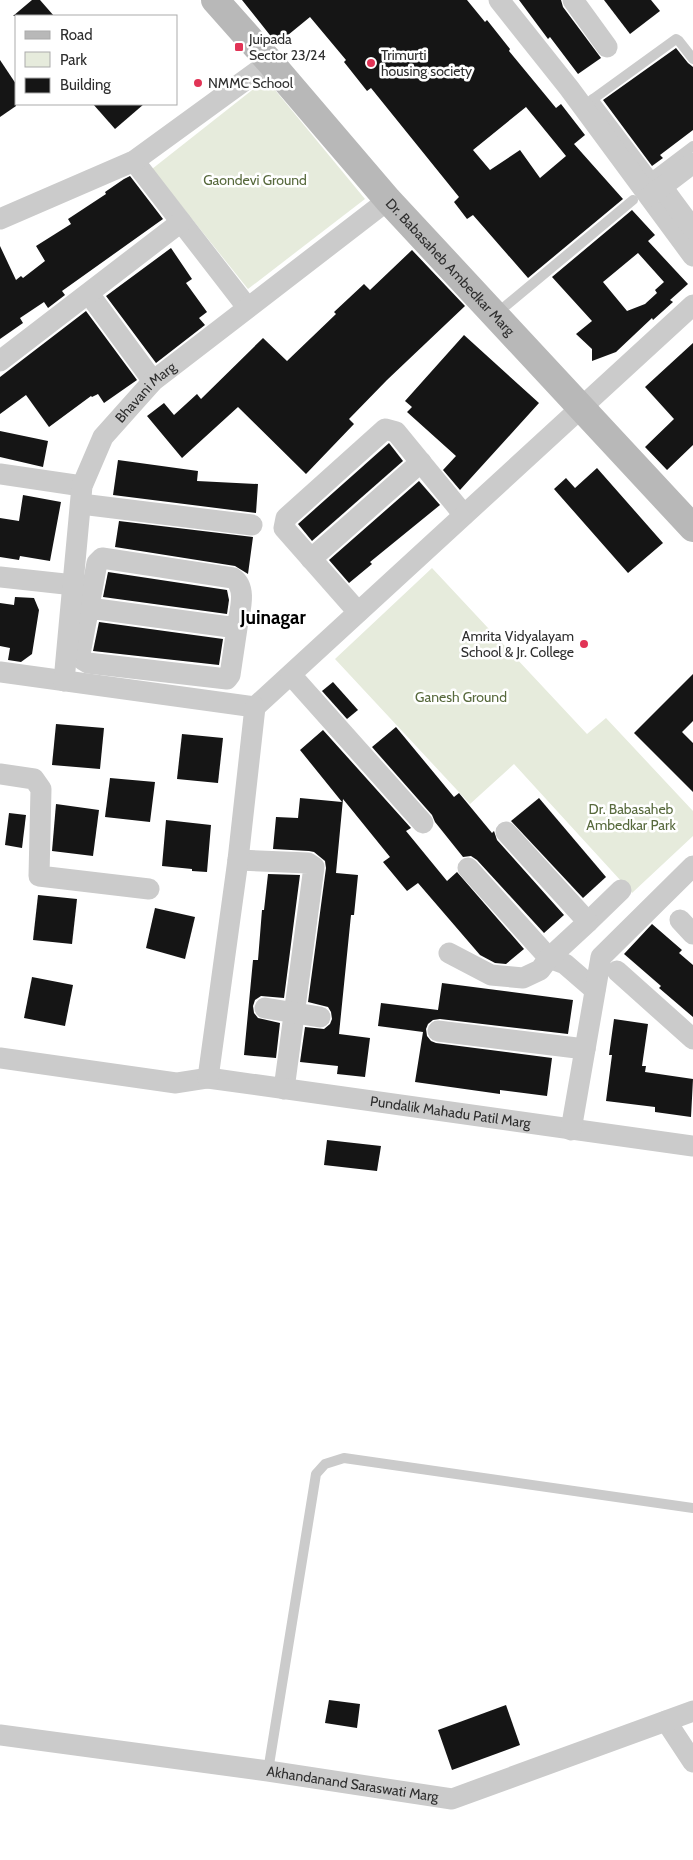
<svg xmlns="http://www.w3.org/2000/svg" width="693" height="1860" font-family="Cabin,sans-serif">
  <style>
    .green { fill: #e6ebdc }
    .building { fill: #151515; fill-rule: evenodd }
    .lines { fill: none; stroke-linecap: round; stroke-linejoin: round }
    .lane { stroke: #cbcbcb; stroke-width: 10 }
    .street { stroke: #cbcbcb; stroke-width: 21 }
    .secondary { stroke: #b8b8b8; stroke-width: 28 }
    .poi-dot { fill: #e13456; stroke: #fff; stroke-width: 2 }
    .labels { text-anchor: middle; stroke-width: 5; stroke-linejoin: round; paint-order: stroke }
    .poi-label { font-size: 14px; fill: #2e2e2e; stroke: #fff; text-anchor: start }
    .park-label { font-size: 14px; fill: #57693c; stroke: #fff }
    .street-label { font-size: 14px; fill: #2e2e2e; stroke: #fff }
    .district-label { font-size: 19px; font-weight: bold; fill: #000; stroke: #fff }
  </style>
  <rect width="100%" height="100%" fill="#fff"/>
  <g class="green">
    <polygon points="266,79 365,199 248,289 152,169"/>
    <polygon points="432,568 587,734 606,718 693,811 693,836 632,893 514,764 470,804 335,659"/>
  </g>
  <g class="building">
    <polygon points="32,0 40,0 54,16 13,16"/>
    <path d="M242 0H467L485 22 487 20 510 49 509 51 556 108 561 104 585 135 574 144 623 199 528 278 473 215 467 219 454 202 459 197 371 88 367 91 344 62 346 60 310 17 277 44ZM526 107 566 156 540 178 520 150 490 170 473 150Z"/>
    <polygon points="519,0 561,0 563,7 601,58 578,74 550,37 548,39"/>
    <polygon points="604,0 651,0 660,11 630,34"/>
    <polygon points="676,48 688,63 693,67 693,130 660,155 663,158 652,166 603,100"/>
    <polygon points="0,60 16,84 16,106 0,117"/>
    <polygon points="93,104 144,104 115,129"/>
    <polygon points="130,176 163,219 62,291 65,295 48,308 44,302 20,318 23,323 0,339 0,246 16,280 21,276 23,278 45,261 36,246 71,224 68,219 106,194 105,192 124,179"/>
    <path d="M632 210 655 235 648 241 688 284 670 300 673 302 653 320 652 318 616 352 592 361V349L576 334 592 321 552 277ZM638 253 664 282 655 290 657 293 645 304 627 311 603 282Z"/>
    <polygon points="171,248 192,279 186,283 207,312 199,318 205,325 156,363 106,296"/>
    <polygon points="412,250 465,306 387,380 349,419 354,424 306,474 238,407 182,458 147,416 164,403 174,415 197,394 201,399 263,338 287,361 336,314 334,312 364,284 370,290"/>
    <polygon points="86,311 137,380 104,403 98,394 92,397 91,396 49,427 26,395 0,414 0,377"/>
    <polygon points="464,335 539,403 460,490 443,470 456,456 407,412 412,407 405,401"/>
    <polygon points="693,343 693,445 667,470 645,447 674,419 645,387"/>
    <polygon points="0,431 48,441 43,467 0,457"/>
    <polygon points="389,443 403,461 312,541 298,524"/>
    <polygon points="118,460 198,471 197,481 258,484 256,513 113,495"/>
    <polygon points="597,468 663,543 628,573 554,489 566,478 575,488"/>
    <polygon points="419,481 440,505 370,562 372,564 349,583 329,560"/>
    <polygon points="23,495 61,502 50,561 20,556 19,560 0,557 0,518 19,521"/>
    <polygon points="119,521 253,537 248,574 235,566 115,547"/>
    <polygon points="108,572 227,590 229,600 227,614 103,597"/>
    <polygon points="15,597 34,598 39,610 32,654 21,662 8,660 10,648 0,646 0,603 14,605"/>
    <polygon points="99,622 223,639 219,665 93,651"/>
    <polygon points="693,674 693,721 682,732 693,743 693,792 634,733"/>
    <polygon points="333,682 358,710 347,719 322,691"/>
    <polygon points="56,724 104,728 100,769 52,765"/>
    <polygon points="396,727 454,797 459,793 492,833 494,831 497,840 564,915 544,933 477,860 471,856 463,857 435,822 432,815 372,747"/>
    <polygon points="323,730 411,828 406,831 447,881 457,872 524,949 506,964 495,963 480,955 418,883 407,891 383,862 390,857 343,799 336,873 358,875 354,915 351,915 339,1034 370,1038 365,1077 337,1074 338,1066 300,1062 305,1027 324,1029 330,1024 332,1019 331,1012 328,1007 308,1002 326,868 325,861 314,852 309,851 273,849 276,817 298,818 300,798 342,802 300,750"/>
    <polygon points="182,734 223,738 218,783 177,779"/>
    <polygon points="110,778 155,782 150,822 105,817"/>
    <polygon points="539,798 606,877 583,898 511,821"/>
    <polygon points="56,804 99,810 93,856 52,851"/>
    <polygon points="9,813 26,815 22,848 5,845"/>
    <polygon points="166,820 211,825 207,872 192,871 192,869 162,866"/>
    <polygon points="268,874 300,875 284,998 261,996 255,1000 253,1006 254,1013 258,1018 280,1023 276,1058 244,1055 253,960 258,960 262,910 264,910"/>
    <polygon points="38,895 77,899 72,944 33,940"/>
    <polygon points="155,908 195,917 185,959 146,948"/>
    <polygon points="652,924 682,950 679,953 693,965 693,1017 659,988 661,986 624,954"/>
    <polygon points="32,977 73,985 65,1026 24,1018"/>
    <polygon points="442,983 573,1000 568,1034 440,1019 433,1020 428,1024 426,1029 427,1036 431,1041 436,1043 552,1058 547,1096 500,1090 500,1094 415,1082 423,1032 378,1026 381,1003 438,1010"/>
    <polygon points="614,1019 648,1024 642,1066 646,1066 645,1072 693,1079 691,1117 655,1112 655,1107 606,1101 612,1055 609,1055"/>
    <polygon points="327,1140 381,1146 377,1171 324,1165"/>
    <polygon points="329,1700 360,1704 357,1728 325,1723"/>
    <polygon points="506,1705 520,1745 452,1770 438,1730"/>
  </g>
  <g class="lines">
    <g class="lane">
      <polyline points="593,99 652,177"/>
      <polyline points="582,107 676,39 679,41 693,59"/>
      <polyline points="648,180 693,146"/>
      <polyline points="496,314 633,200"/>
      <polyline points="268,1771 316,1474 325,1464 344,1458 693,1508"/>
    </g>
    <g class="street">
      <polyline points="499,0 569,88 693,256"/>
      <polyline points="573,0 607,47"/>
      <polyline points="134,161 247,307"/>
      <polyline points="662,187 693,229"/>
      <polyline points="650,196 693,163"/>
      <polyline points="0,219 134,161 270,62"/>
      <polyline points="89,294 153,381"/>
      <polyline points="0,361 181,222"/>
      <polyline points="0,474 82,486"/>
      <polyline points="81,504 252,525"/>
      <polyline points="311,559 421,462"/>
      <polyline points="0,577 74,585"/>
      <path d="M72 605 89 608 237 628 230 675 227 679 88 663 83 660 80 654 97 563 102 558 233 578C248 588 239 613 237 628"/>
      <polyline points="358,612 284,528 286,518 385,429 396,432 464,515"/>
      <polyline points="0,672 255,707 693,305"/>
      <polyline points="291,675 423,823"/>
      <path id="s1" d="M64 681 82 486 103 437 153 381 388 200"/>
      <polyline points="0,774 34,779 41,789 39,876 149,889"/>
      <polyline points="238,860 308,863 314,867 284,1089"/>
      <polyline points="468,868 549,958 565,964 595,990"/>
      <polyline points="680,920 693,934"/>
      <polyline points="588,922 621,890"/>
      <polyline points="449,953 491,975 523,978 540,970 549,958 588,922 506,832"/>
      <polyline points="617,971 693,1039"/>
      <polyline points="265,1008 320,1017"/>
      <polyline points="438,1031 585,1049"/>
      <path id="s2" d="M0 1058 176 1083 208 1078 693 1146"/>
      <polyline points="208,1078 238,860 255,707"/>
      <polyline points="571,1130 601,957 693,866"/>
      <polyline points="666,1721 693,1762"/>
      <path id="s3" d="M0 1735 268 1771 452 1799 693 1711"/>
    </g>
    <path class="secondary" id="s4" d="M215 0 270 62 388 200 693 528"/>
  </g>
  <g class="poi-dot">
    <rect x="234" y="42" width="10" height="10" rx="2.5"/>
    <circle cx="371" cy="63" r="5"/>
    <circle cx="198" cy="83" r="5"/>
    <circle cx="584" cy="644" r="5"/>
  </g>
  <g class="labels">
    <g class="poi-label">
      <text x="249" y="44">Juipada<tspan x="249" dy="16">Sector 23/24</tspan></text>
      <text x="381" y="60">Trimurti<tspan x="381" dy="16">housing society</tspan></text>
      <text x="208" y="88">NMMC School</text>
      <text x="574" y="641" text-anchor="end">Amrita Vidyalayam<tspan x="574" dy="16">School &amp; Jr. College</tspan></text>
    </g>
    <g class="park-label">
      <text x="255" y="185">Gaondevi Ground</text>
      <text x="461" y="702">Ganesh Ground</text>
      <text x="631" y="814">Dr. Babasaheb<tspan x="631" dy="16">Ambedkar Park</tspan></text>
    </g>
    <g class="street-label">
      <text dy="5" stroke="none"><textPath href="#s4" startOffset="356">Dr. Babasaheb Ambedkar Marg</textPath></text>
      <text dy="5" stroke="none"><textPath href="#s1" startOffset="311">Bhavani Marg</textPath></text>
      <text dy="5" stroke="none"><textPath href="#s2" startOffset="455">Pundalik Mahadu Patil Marg</textPath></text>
      <text dy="5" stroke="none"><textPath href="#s3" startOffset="356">Akhandanand Saraswati Marg</textPath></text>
    </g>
    <g class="district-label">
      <text x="273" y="624">Juinagar</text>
    </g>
  </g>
  <rect x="15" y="15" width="162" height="90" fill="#ffffff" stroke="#ababab"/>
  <rect x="25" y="31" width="25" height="8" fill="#b8b8b8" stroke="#ababab"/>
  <text x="60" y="40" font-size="15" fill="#2e2e2e">Road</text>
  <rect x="25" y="52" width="25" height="15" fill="#e6ebdc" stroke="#ababab"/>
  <text x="60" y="65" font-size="15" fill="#2e2e2e">Park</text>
  <rect x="25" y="78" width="25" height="15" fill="#151515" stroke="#ababab"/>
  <text x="60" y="90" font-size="15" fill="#2e2e2e">Building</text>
</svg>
